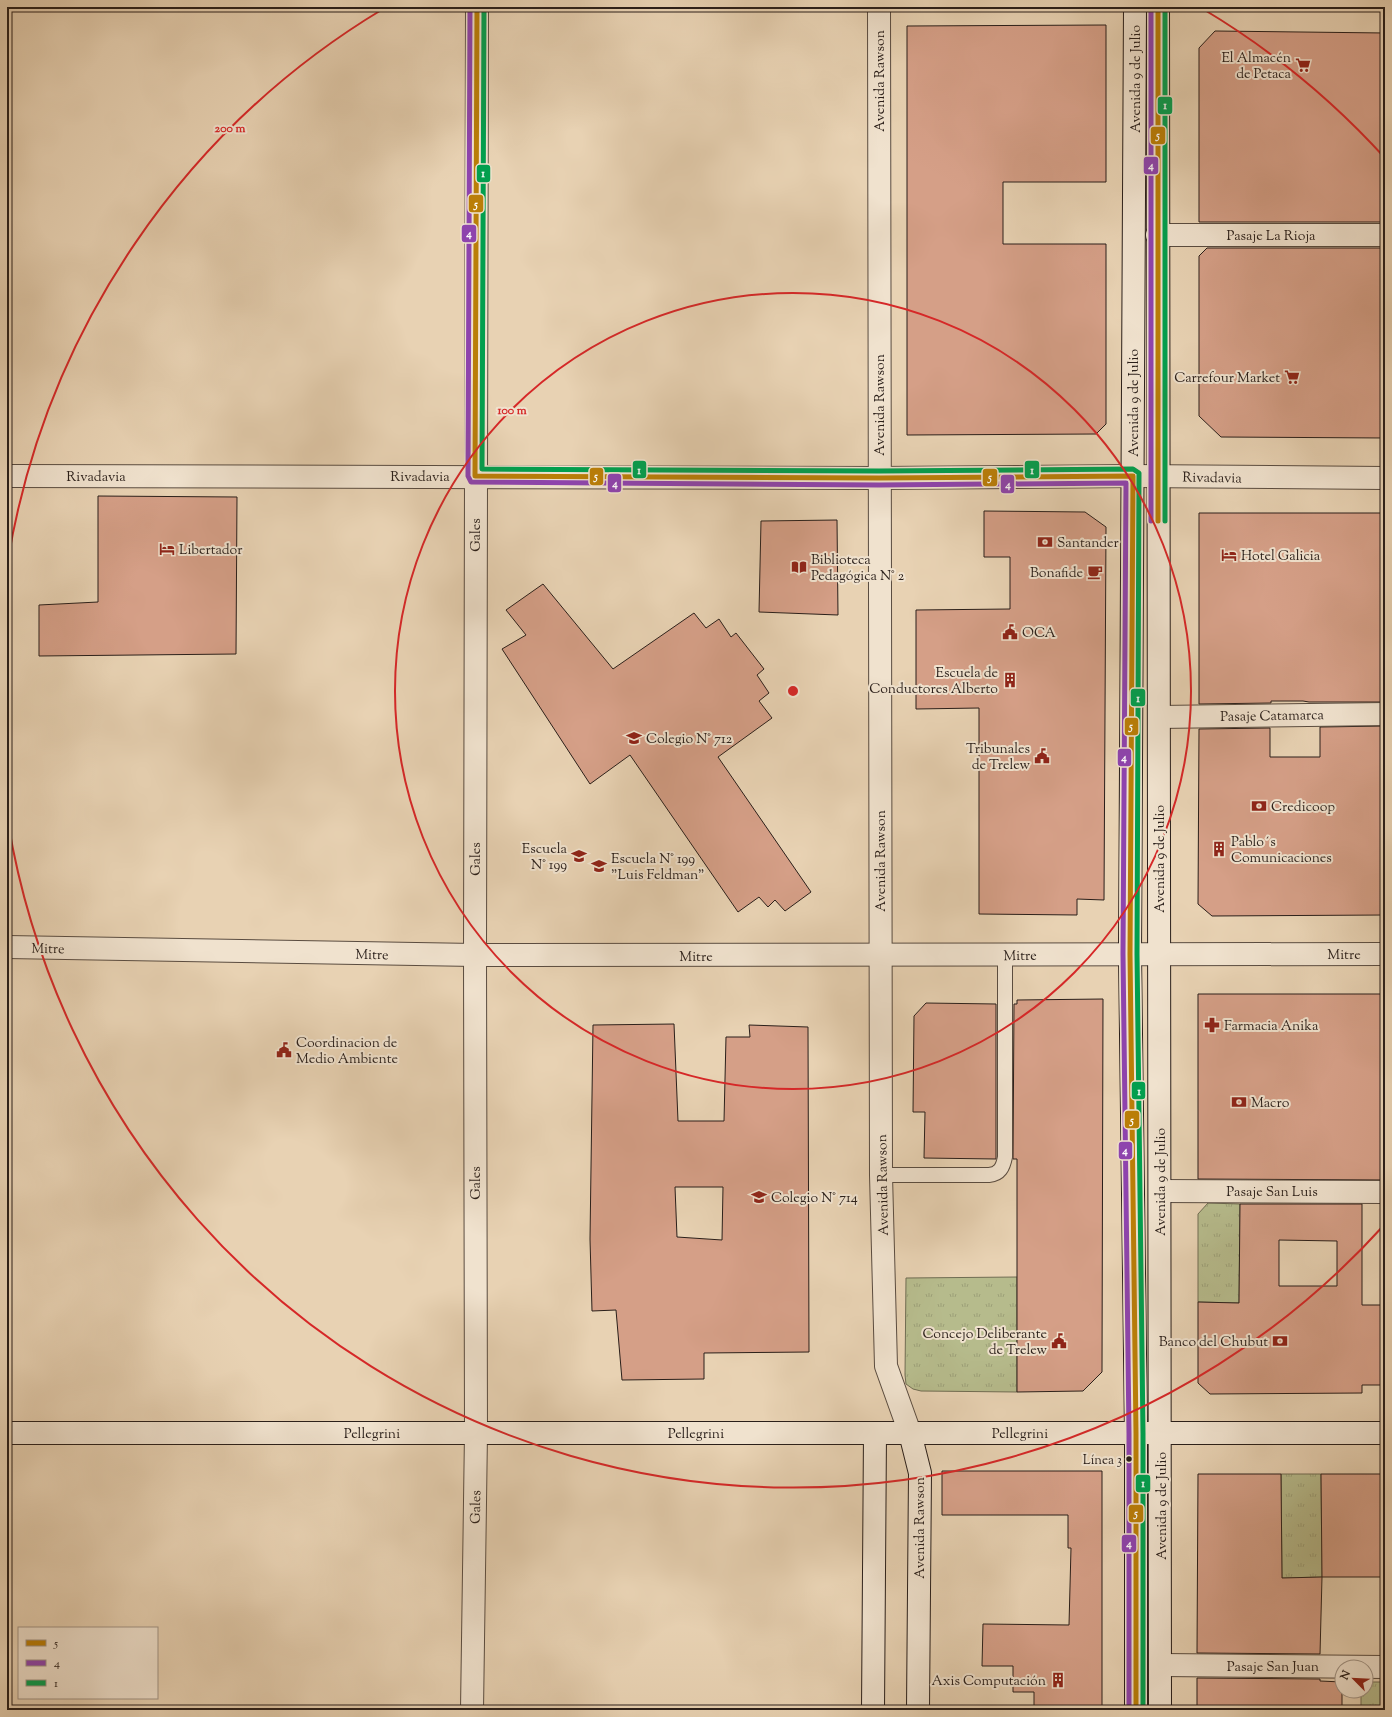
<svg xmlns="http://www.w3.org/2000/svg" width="1392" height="1717" font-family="'Sorts Mill Goudy',serif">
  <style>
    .grass { fill: url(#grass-tufts); stroke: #706d53 }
    .building { fill: #d59f87; stroke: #2a1f1a; fill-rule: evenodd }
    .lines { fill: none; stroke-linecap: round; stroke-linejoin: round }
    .lane-casing { stroke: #5a4c40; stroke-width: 16 }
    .street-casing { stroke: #5a4c40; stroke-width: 24 }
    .secondary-casing { stroke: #2a1f1a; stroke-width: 24 }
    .lane { stroke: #f0e2ce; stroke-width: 14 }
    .street { stroke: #f0e2ce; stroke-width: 22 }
    .secondary { stroke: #f0e2ce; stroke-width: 22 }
    .bus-1-casing { stroke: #f0e2ce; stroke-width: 8 }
    .bus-2-casing { stroke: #f0e2ce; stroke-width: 8 }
    .bus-3-casing { stroke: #f0e2ce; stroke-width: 8 }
    .bus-1 { stroke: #ba7e08; stroke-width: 5 }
    .bus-2 { stroke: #8e44ad; stroke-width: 5 }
    .bus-3 { stroke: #029f4e; stroke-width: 5 }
    .ring { fill: none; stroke: #d62828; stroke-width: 2 }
    .bus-dot { fill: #2a1f1a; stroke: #f0e2ce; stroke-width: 1.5 }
    .labels { text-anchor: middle; stroke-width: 4; stroke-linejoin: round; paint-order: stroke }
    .bus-label { font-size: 13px; fill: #2a1f1a; stroke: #f0e2ce; text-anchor: end }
    .poi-label { font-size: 14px; fill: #2a1f1a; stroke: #f0e2ce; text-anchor: start }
    .street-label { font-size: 14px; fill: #2a1f1a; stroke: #f0e2ce }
    .centre { fill: #d62828; stroke: #f0e2ce; stroke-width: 2 }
    .ring-label { font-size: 12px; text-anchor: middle; font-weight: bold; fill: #d62828; stroke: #f0e2ce; stroke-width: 4; stroke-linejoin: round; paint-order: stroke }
    .line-badge { stroke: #f0e2ce; stroke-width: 1.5 }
    .badge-label { font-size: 11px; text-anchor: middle; font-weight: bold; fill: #fff }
  </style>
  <defs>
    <pattern id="grass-tufts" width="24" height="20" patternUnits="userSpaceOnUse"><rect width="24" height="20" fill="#b6bb8c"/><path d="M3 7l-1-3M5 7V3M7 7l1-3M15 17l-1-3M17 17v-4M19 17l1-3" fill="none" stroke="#9da078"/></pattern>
  </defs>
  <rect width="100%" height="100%" fill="#e8d2b3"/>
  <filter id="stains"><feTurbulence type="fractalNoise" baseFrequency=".005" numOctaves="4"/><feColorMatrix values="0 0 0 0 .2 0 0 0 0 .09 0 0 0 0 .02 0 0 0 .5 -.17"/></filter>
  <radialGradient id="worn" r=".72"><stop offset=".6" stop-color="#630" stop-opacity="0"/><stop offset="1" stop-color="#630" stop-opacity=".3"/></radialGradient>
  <g class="grass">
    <polygon points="1208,1203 1240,1204 1239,1303 1198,1302 1198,1214"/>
    <polygon points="1017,1277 1017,1392 921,1391 913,1389 906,1384 905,1375 906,1278"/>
    <polygon points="1281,1474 1321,1474 1322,1577 1282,1578"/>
    <polygon points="1366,1682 1385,1682 1385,1710 1361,1710 1361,1691 1366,1691"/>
  </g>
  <g class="building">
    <polygon points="1106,25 1106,182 1003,182 1003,244 1106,244 1106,424 1096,434 907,435 907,26"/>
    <polygon points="1215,31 1385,33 1385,222 1199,222 1199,48"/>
    <polygon points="1207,248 1385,248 1385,438 1221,437 1199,416 1199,256"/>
    <polygon points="98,496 237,497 236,654 39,656 39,605 98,602"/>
    <polygon points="984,511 1085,512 1106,527 1104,900 1077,899 1077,915 979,914 979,708 916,709 916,610 1010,609 1010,557 984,557"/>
    <polygon points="1199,513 1385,513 1385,702 1309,702 1303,701 1271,701 1271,703 1199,704"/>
    <polygon points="837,520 838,615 759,612 761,521"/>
    <polygon points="543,584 613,669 694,613 706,628 719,619 731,637 736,633 764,669 757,675 769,693 759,701 772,718 718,757 811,892 785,911 775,900 768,907 759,897 738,912 630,755 590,784 502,649 526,635 506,610"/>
    <polygon points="1385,726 1385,915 1212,916 1198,904 1199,729 1270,728 1270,757 1320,757 1320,727"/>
    <polygon points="1198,994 1385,994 1385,1180 1198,1179"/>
    <polygon points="1103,999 1102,1372 1083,1391 1017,1392 1017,1159 1013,1159 1014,1004 1017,1004 1017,1000"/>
    <polygon points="926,1003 996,1004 996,1159 924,1158 925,1112 913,1112 914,1016"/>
    <path d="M674 1024 678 1121H724L726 1037H750L749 1025 808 1027 809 1352 704 1353V1379L622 1380 616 1310 592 1311 590 1239 593 1025ZM675 1187H723L722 1240 677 1237Z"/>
    <path d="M1240 1204H1362V1305H1385V1385H1362V1393L1210 1394 1198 1383V1302L1239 1303ZM1279 1240 1337 1241V1286H1279Z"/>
    <polygon points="942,1471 1102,1471 1102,1710 1034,1710 1034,1692 1013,1692 1013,1666 982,1666 983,1624 1069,1625 1071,1548 1068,1548 1068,1515 942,1515"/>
    <polygon points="1198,1474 1281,1474 1282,1578 1322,1577 1320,1654 1197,1653"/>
    <polygon points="1321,1474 1385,1474 1385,1577 1322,1577"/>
    <polygon points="1197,1678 1320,1679 1320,1681 1342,1682 1342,1710 1197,1710"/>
  </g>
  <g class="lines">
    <g class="lane-casing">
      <path id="lane" d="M881 1175H989C1000 1174 1003 1167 1005 1157V955"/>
    </g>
    <g class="street-casing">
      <g id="street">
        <polyline points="879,7 881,1175 886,1366 910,1433"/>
        <polyline points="1157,235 1385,235"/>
        <polyline points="7,476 879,478 1133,476 1385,478"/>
        <polyline points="1159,717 1385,714"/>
        <polyline points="7,947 475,955 1385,954"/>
        <polyline points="1160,1191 1385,1192"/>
        <polyline points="1161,1665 1385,1667"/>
        <polyline points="472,1710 476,1433 475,955 477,7"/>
      </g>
    </g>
    <g class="secondary-casing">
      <g id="secondary">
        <polyline points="1135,7 1130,954 1136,1433 1136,1710"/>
        <polyline points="1158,7 1160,1710"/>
        <polyline points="7,1433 1385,1433"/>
        <polyline points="910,1433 920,1473 918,1710"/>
        <polyline points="873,1710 875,1433"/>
      </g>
    </g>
    <use href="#lane" class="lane"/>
    <use href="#street" class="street"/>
    <use href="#secondary" class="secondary"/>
    <g class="bus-1-casing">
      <g id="bus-1">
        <polyline points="477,7 475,476 879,478 1133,476 1130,954 1136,1433 1136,1710"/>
        <polyline points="1158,7 1158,521"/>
      </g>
    </g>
    <g class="bus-2-casing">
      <g id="bus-2">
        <polyline points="470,7 468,476 471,482 879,485 1126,483 1123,954 1129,1433 1129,1710"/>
        <polyline points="1151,7 1151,521"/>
      </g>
    </g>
    <g class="bus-3-casing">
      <g id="bus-3">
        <polyline points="484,7 482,469 879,471 1133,469 1139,473 1137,954 1143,1433 1143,1710"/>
        <polyline points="1165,7 1165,521"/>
      </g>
    </g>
    <use href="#bus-1" class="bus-1"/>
    <use href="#bus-2" class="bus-2"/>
    <use href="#bus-3" class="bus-3"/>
  </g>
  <g class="ring">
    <circle cx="793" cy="691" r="398"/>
    <path d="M1385 1224A796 796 0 0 1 8 822M8 560A796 796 0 0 1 383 9M1203 9A796 796 0 0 1 1385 158"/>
  </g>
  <defs>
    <g id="supermarket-bare" transform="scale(1.2)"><path d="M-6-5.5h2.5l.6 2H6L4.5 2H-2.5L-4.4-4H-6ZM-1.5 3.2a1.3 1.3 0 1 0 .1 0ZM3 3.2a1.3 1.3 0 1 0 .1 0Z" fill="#8f2418" stroke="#f0e2ce" stroke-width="2.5" paint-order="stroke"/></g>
    <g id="bank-bare" transform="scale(1.2)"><path d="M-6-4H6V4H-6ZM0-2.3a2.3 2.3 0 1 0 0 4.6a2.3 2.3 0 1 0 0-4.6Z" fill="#8f2418" stroke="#f0e2ce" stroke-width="2.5" paint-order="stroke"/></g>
    <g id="hotel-bare" transform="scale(1.2)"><path d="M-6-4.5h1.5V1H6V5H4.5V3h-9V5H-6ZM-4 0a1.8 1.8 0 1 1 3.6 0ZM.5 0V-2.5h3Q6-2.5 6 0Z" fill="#8f2418" stroke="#f0e2ce" stroke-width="2.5" paint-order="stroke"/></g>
    <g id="library-bare" transform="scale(1.2)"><path d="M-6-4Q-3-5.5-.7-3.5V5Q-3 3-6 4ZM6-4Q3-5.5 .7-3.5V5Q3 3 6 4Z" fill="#8f2418" stroke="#f0e2ce" stroke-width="2.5" paint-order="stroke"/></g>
    <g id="cafe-bare" transform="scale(1.2)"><path d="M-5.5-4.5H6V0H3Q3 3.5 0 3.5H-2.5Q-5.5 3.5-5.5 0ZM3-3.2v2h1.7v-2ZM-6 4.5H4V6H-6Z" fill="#8f2418" stroke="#f0e2ce" stroke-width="2.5" paint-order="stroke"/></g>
    <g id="civic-bare" transform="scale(1.2)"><path d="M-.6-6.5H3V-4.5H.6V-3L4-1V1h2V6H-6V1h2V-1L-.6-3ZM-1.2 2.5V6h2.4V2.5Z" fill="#8f2418" stroke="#f0e2ce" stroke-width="2.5" paint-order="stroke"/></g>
    <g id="building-bare" transform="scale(1.2)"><path d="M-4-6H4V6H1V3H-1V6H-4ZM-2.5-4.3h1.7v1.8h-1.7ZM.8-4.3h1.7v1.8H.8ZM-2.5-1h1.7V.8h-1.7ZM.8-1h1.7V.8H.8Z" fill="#8f2418" stroke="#f0e2ce" stroke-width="2.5" paint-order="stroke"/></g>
    <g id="school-bare" transform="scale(1.2)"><path d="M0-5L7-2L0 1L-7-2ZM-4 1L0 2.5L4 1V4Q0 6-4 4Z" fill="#8f2418" stroke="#f0e2ce" stroke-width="2.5" paint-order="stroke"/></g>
    <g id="pharmacy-bare" transform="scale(1.2)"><path d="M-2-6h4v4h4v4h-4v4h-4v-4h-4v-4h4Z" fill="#8f2418" stroke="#f0e2ce" stroke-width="2.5" paint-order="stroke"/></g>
  </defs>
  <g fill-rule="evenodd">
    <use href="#supermarket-bare" x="1303" y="65"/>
    <use href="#supermarket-bare" x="1292" y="377"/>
    <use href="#bank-bare" x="1045" y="542"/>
    <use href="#hotel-bare" x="167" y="549"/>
    <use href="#hotel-bare" x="1229" y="555"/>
    <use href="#library-bare" x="799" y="567"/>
    <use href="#cafe-bare" x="1095" y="572"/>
    <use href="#civic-bare" x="1010" y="632"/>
    <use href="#building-bare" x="1010" y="680"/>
    <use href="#school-bare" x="634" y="738"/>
    <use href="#civic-bare" x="1042" y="756"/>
    <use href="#bank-bare" x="1259" y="806"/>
    <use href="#building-bare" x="1219" y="849"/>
    <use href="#school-bare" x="579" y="856"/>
    <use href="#school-bare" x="599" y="866"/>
    <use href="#pharmacy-bare" x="1212" y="1025"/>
    <use href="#civic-bare" x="284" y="1050"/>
    <use href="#bank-bare" x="1239" y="1102"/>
    <use href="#school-bare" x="759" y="1197"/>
    <use href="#civic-bare" x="1059" y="1341"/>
    <use href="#bank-bare" x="1280" y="1341"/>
    <use href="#building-bare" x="1058" y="1680"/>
  </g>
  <circle class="bus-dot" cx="1129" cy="1459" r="3.5"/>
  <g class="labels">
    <g class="bus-label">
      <text x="1122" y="1464">Línea 3</text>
    </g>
    <g class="poi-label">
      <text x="1291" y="62" text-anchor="end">El Almacén<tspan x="1291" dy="16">de Petaca</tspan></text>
      <text x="1280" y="382" text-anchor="end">Carrefour Market</text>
      <text x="1057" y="547">Santander</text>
      <text x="179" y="554">Libertador</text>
      <text x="1241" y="560">Hotel Galicia</text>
      <text x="811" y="564">Biblioteca<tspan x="811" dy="16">Pedagógica N° 2</tspan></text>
      <text x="1083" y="577" text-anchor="end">Bonafide</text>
      <text x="1022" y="637">OCA</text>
      <text x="998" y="677" text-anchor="end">Escuela de<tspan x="998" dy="16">Conductores Alberto</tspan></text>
      <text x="646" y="743">Colegio N° 712</text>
      <text x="1030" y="753" text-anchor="end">Tribunales<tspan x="1030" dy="16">de Trelew</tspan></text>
      <text x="1271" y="811">Credicoop</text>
      <text x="1231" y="846">Pablo´s<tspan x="1231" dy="16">Comunicaciones</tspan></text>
      <text x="567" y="853" text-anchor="end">Escuela<tspan x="567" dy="16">N° 199</tspan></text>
      <text x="611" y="863">Escuela N° 199<tspan x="611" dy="16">"Luis Feldman"</tspan></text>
      <text x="1224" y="1030">Farmacia Anika</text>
      <text x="296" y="1047">Coordinacion de<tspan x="296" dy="16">Medio Ambiente</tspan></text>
      <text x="1251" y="1107">Macro</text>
      <text x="771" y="1202">Colegio N° 714</text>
      <text x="1047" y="1338" text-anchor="end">Concejo Deliberante<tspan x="1047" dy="16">de Trelew</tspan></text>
      <text x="1268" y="1346" text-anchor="end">Banco del Chubut</text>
      <text x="1046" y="1685" text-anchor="end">Axis Computación</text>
    </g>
    <g class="street-label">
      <text transform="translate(1135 79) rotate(-90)" y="5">Avenida 9 de Julio</text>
      <text transform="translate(879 81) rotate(-90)" y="5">Avenida Rawson</text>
      <text x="1271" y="240">Pasaje La Rioja</text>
      <text transform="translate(1133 403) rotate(-90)" y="5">Avenida 9 de Julio</text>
      <text transform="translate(879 405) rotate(-90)" y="5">Avenida Rawson</text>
      <text x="96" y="481">Rivadavia</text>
      <text x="420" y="481">Rivadavia</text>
      <text transform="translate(1212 477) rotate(1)" y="5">Rivadavia</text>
      <text transform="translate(475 535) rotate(-90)" y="5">Gales</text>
      <text transform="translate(1272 715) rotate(-1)" y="5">Pasaje Catamarca</text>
      <text transform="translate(475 859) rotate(-90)" y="5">Gales</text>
      <text transform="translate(1159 859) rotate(-90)" y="5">Avenida 9 de Julio</text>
      <text transform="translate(880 861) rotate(-90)" y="5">Avenida Rawson</text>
      <text transform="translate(48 948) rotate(1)" y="5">Mitre</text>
      <text transform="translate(372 954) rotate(1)" y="5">Mitre</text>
      <text x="1344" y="959">Mitre</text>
      <text transform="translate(1020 955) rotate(-1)" y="5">Mitre</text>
      <text x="696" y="961">Mitre</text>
      <text transform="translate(1160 1182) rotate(-90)" y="5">Avenida 9 de Julio</text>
      <text transform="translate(475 1183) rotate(-90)" y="5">Gales</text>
      <text transform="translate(882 1185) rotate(-91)" y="5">Avenida Rawson</text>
      <text x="1272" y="1196">Pasaje San Luis</text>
      <text x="372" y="1438">Pellegrini</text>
      <text x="696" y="1438">Pellegrini</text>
      <text x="1020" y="1438">Pellegrini</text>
      <text transform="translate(1161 1506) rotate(-90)" y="5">Avenida 9 de Julio</text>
      <text transform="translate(475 1507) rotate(-89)" y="5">Gales</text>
      <text transform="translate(919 1528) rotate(-90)" y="5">Avenida Rawson</text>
      <text x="1273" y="1671">Pasaje San Juan</text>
    </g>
  </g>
  <circle cx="793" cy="691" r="6" class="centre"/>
  <g class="ring-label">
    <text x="230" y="132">200 m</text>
    <text x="512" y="414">100 m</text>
  </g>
  <g class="line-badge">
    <rect x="1157" y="96" width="16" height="19" rx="4" fill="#029f4e"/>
    <rect x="1150" y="126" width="16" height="19" rx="4" fill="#ba7e08"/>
    <rect x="1143" y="156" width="16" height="19" rx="4" fill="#8e44ad"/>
    <rect x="476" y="164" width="15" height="19" rx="4" fill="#029f4e"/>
    <rect x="468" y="194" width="16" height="19" rx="4" fill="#ba7e08"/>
    <rect x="461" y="224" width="16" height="19" rx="4" fill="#8e44ad"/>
    <rect x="632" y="460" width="15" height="19" rx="4" fill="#029f4e"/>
    <rect x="1024" y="460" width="16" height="19" rx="4" fill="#029f4e"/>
    <rect x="589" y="467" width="15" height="19" rx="4" fill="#ba7e08"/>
    <rect x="982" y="468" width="16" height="19" rx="4" fill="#ba7e08"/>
    <rect x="607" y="473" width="15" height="20" rx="4" fill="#8e44ad"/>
    <rect x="1000" y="474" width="15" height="20" rx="4" fill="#8e44ad"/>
    <rect x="1130" y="688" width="16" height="19" rx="4" fill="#029f4e"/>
    <rect x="1124" y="717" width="15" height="19" rx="4" fill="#ba7e08"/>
    <rect x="1117" y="748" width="15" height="19" rx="4" fill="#8e44ad"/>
    <rect x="1131" y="1081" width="15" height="19" rx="4" fill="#029f4e"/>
    <rect x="1124" y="1110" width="16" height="19" rx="4" fill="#ba7e08"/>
    <rect x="1118" y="1141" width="15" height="19" rx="4" fill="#8e44ad"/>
    <rect x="1135" y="1474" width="16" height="19" rx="4" fill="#029f4e"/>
    <rect x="1128" y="1504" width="16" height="19" rx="4" fill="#ba7e08"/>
    <rect x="1121" y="1534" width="16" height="19" rx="4" fill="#8e44ad"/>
  </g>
  <g class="badge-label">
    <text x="1165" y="109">1</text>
    <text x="1158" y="139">5</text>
    <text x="1151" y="169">4</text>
    <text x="483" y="177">1</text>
    <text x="476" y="208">5</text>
    <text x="469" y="237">4</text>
    <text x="639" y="474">1</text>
    <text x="1032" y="474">1</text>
    <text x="596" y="480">5</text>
    <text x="990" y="481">5</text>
    <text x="615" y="487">4</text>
    <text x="1008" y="488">4</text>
    <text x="1138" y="702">1</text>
    <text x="1131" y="730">5</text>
    <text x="1124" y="761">4</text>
    <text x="1139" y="1095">1</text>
    <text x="1132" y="1124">5</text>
    <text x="1125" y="1154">4</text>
    <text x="1143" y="1487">1</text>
    <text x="1136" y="1517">5</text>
    <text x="1129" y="1547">4</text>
  </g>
  <rect width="1392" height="1717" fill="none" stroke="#e8d2b3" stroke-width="24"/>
  <rect x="8" y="8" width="1376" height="1701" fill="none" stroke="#2a1f1a" stroke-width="2"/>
  <rect x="12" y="12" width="1368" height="1693" fill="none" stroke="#2a1f1a"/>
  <rect x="18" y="1627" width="140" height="72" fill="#f0e2ce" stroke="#a19486"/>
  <rect x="26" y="1640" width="20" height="6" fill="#ba7e08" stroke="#a19486"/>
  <text x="54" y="1647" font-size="12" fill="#2a1f1a">5</text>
  <rect x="26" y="1660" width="20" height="6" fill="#8e44ad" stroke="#a19486"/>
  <text x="54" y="1667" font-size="12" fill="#2a1f1a">4</text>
  <rect x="26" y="1680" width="20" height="6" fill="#029f4e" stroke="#a19486"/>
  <text x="54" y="1687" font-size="12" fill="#2a1f1a">1</text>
  <g transform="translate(1354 1679) rotate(294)"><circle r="19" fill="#f0e2ce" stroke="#a19486"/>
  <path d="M0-3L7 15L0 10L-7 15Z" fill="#8f2418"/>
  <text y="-6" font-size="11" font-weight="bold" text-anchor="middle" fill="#2a1f1a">N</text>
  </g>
  <rect width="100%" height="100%" filter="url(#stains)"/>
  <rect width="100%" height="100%" fill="url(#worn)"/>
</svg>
